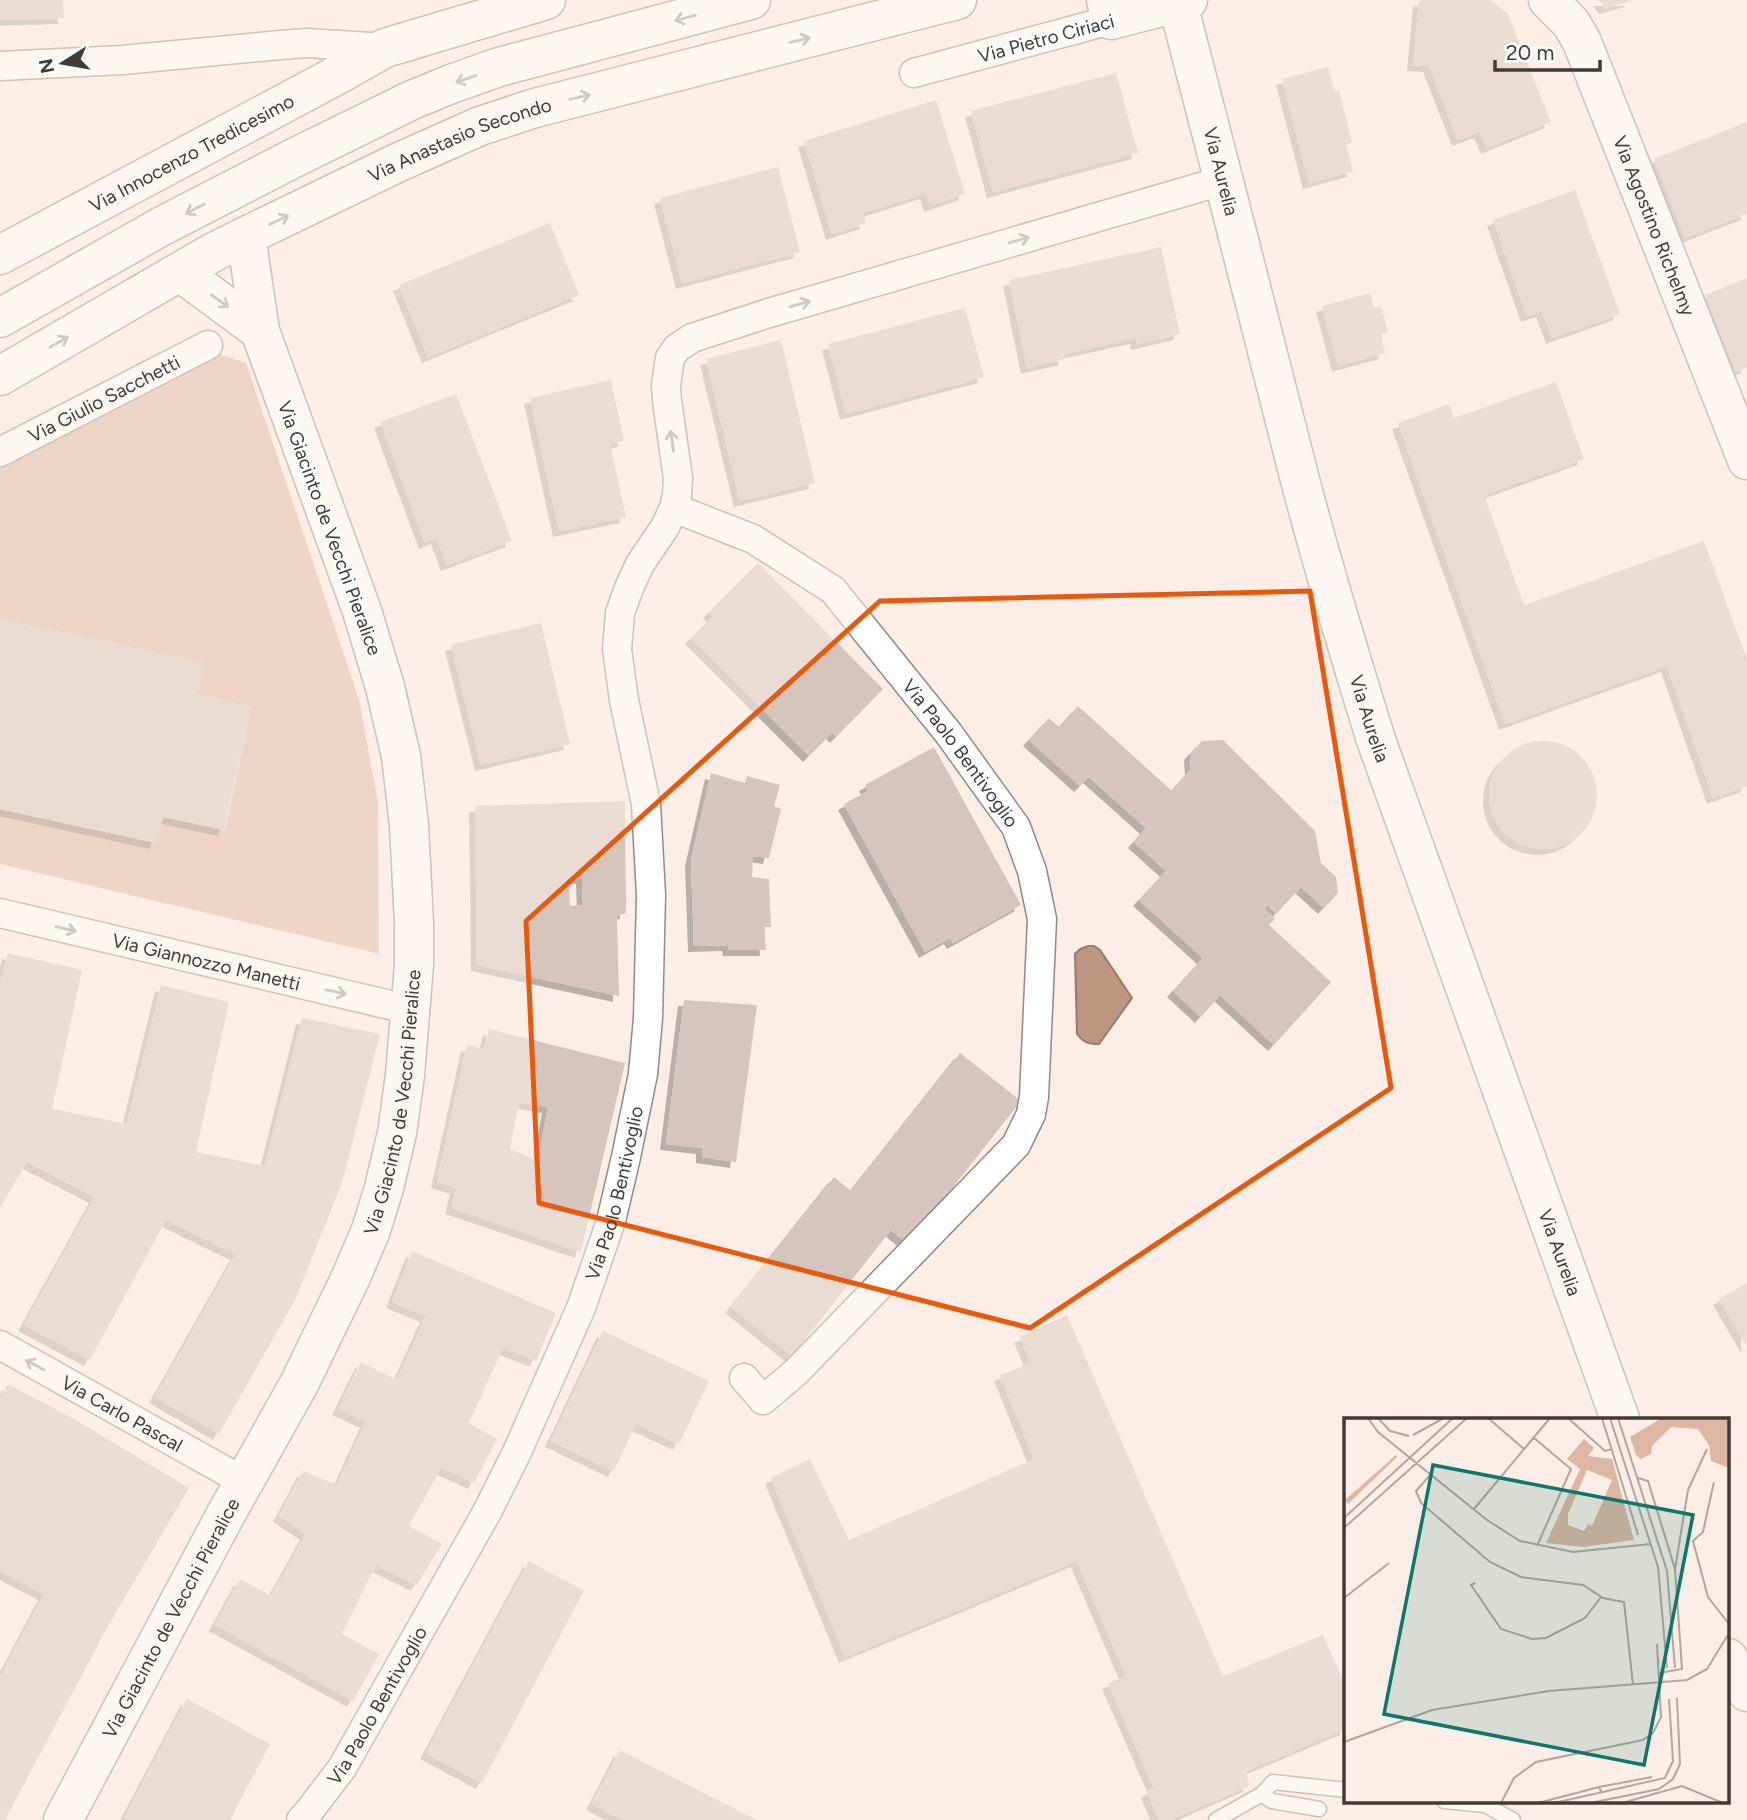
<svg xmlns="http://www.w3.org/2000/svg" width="1747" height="1820" font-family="Figtree,sans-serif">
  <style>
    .green { fill: #ddb7a4 }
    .water { fill: #bd9682; stroke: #987a6b; stroke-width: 2 }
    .building { fill: #d6c5bc; fill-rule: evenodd; filter: url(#shadow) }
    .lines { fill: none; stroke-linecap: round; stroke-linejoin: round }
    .lane-casing { stroke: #98877f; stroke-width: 17 }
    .street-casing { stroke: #98877f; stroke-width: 31 }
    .secondary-casing { stroke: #98877f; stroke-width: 41 }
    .primary-casing { stroke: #98877f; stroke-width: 41 }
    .lane { stroke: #fff; stroke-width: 14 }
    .street { stroke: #fff; stroke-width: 28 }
    .secondary { stroke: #fff; stroke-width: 38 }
    .primary { stroke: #fff; stroke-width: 38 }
    .oneway { stroke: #a09c9a }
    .marked { fill: none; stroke: #e8590c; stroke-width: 5; stroke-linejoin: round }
    .labels { text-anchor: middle; stroke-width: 5; stroke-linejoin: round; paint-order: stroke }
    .street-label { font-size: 19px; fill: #413a36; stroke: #fefefe }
    .inset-road { fill: none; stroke: #b1a6a0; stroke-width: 2 }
    .view { fill: #0f766e; fill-opacity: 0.15; stroke: #0f766e; stroke-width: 3.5 }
    .inset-edge { fill: none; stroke: #413a36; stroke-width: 3.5 }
  </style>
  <defs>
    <filter id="shadow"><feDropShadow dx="-6" dy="6" stdDeviation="0" flood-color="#0004"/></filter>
  </defs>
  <rect width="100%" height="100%" fill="#fceee6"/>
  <polygon class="green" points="214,352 246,363 359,699 378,802 379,954 0,864 0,809 156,843 163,817 225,830 251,707 196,695 203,663 0,619 0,468"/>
  <path class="water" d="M1088 946H1094L1100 950 1132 998 1099 1044C1088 1044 1083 1042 1077 1034L1075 954 1080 949Z"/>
  <g class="building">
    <polygon points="0,0 63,0 64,18 0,20"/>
    <polygon points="1419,0 1491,0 1508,14 1551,122 1487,148 1480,132 1458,140 1429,66 1413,65"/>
    <polygon points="1599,0 1631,0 1631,1 1605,8"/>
    <polygon points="1328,67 1335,92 1339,90 1352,143 1346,144 1353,171 1309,183 1282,79"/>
    <polygon points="1116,73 1138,153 993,192 971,111"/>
    <polygon points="936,100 965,194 930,206 926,193 863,213 866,223 832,234 804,141"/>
    <polygon points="1747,122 1747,214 1685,238 1654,159"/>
    <polygon points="778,167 800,252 682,283 660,198"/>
    <polygon points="1575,190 1620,314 1552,338 1542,311 1527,316 1493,220"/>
    <polygon points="550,223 579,295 428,357 399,285"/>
    <polygon points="1161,247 1180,334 1137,344 1136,338 1063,354 1065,359 1027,368 1009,280"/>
    <polygon points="1747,278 1747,367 1736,372 1705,295"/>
    <polygon points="1370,293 1374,308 1381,306 1388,332 1380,334 1385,353 1338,366 1322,306"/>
    <polygon points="965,308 984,377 846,414 828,344"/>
    <polygon points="781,340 815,483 740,501 706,359"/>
    <polygon points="611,380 624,441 610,444 626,517 559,531 530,398"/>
    <polygon points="1556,382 1584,459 1484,495 1524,605 1704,541 1747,660 1747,786 1713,798 1667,666 1505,724 1398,423 1449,404 1454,418"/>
    <polygon points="456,394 512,541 447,565 437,538 425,543 380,422"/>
    <polygon points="758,563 883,689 836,737 832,733 809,756 691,638 713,616 709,612"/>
    <polygon points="0,619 203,663 196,695 251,707 224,830 163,817 156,843 0,809"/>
    <polygon points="541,623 570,744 481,765 451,645"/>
    <polygon points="1078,706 1172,791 1191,769 1190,754 1202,741 1223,740 1315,831 1321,863 1336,877 1338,893 1324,908 1301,887 1276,914 1267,905 1264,909 1275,919 1269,925 1331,982 1274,1045 1220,995 1201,1017 1173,991 1203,958 1139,900 1166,871 1134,842 1146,828 1089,777 1080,786 1029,740 1049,718 1059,727"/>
    <circle cx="1543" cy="795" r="54"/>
    <polygon points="934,747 1021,905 953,943 950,938 925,952 844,804 868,791 865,785"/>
    <polygon points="711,773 745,783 747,776 780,785 774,806 781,809 769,858 753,856 752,877 769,879 771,927 764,927 766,950 729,950 728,945 694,946 691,860"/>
    <path d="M625 801 626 913 617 916 619 996 477 965 475 806ZM582 878 583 905 570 906 569 879Z"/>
    <polygon points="8,953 82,970 52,1109 127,1124 161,985 229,1002 196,1152 265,1166 302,1018 380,1034 342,1183 295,1300 219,1434 155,1397 236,1254 166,1220 90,1360 24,1325 95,1197 27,1162 0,1208 0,985"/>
    <polygon points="684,1000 757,1005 736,1162 702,1157 702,1148 666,1144"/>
    <path d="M489 1029 625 1063 581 1252 451 1208 456 1188 437 1182 467 1045 484 1049ZM519 1102 548 1107 538 1161 510 1149Z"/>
    <polygon points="960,1053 1021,1101 908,1244 891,1230 792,1356 731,1307 834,1177 851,1191"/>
    <polygon points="412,1251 556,1313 536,1361 503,1348 469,1423 497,1439 474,1483 441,1468 409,1526 442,1544 417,1585 376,1565 342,1634 379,1654 353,1701 215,1625 240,1579 271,1596 306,1534 279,1516 303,1471 337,1485 366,1422 338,1409 361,1362 397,1380 426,1316 392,1302"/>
    <polygon points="1747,1283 1747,1347 1719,1299"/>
    <polygon points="1067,1315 1223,1676 1323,1635 1346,1687 1346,1729 1246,1771 1249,1786 1170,1820 1159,1820 1147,1792 1154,1788 1108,1683 1126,1676 1077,1561 845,1657 771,1478 810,1459 849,1540 1034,1459 1000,1375 1031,1363 1020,1337"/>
    <polygon points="603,1331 709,1381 679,1444 636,1424 614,1471 551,1441"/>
    <polygon points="8,1384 69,1416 189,1488 107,1628 5,1820 0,1820 0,1677 44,1594 0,1571 0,1399"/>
    <polygon points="529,1561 584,1591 482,1783 426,1753"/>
    <polygon points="187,1699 270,1744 230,1820 127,1820 124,1818"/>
    <polygon points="620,1750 757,1820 623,1820 592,1804"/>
  </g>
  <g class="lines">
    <g class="lane-casing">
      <g id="lane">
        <polyline points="1444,1801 1485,1805 1513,1820"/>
        <polyline points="1319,1809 1272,1801 1262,1794 1273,1782 1346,1790"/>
        <polyline points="1216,1820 1262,1794"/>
      </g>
    </g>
    <g class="street-casing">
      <g id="street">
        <polyline points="0,66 123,60 280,45 307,43 385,48"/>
        <polyline points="914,73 1111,20"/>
        <path id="s1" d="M0 452 208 345"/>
        <path id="s2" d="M674 508 753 539 833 590 949 734 1016 827 1032 871 1042 919 1034 1097 1031 1114 1016 1145 796 1372 763 1400 744 1378"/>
        <path id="s3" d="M0 913 411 1010"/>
        <path id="s4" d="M0 1345 245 1482"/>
        <path id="s5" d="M301 1820 310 1810 342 1768 487 1512 517 1452 581 1308 611 1221 626 1157 643 1074 648 1018 651 895 646 804 624 700 617 649 620 613 629 588 640 564 665 527 674 508 677 495 678 478 667 401 666 385 670 358 677 348 692 338 769 313 1225 180"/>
      </g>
    </g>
    <g class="secondary-casing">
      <g id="secondary">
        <polyline points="1106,0 1111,20 1188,0"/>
        <path id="s6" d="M1177 0C1219 158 1258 318 1299 476 1322 565 1349 653 1376 740L1620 1419"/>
        <path id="s7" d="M1548 0 1571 23 1582 42 1747 460"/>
        <path id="s8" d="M0 255 341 73 385 48 546 0"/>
        <polyline points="180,272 260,331"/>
        <polyline points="1728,1658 1747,1692"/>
        <path id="s9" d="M63 1820 226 1514 299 1384 351 1277 371 1230 384 1188 397 1133 405 1075 414 964V923L409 825 401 756 385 687 362 611 260 331 246 236"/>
      </g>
    </g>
    <g class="primary-casing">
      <g id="primary">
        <polyline points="0,318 162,226 294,158 412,100 451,84 499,67 751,0"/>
        <path id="s10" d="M0 376 212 253 246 236 397 163 480 126 535 108 957 0"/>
      </g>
    </g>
    <use href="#lane" class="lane"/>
    <use href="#street" class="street"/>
    <use href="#secondary" class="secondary"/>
    <use href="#primary" class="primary"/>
  </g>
  <defs><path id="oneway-shaft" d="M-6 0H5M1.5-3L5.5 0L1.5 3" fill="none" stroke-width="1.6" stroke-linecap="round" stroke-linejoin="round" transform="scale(1.75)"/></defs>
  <g class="oneway">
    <use href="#oneway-shaft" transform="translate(685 18) rotate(165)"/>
    <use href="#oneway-shaft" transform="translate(800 40) rotate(-14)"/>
    <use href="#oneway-shaft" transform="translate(466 79) rotate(161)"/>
    <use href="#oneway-shaft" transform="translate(580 97) rotate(-13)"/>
    <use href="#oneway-shaft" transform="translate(195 209) rotate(152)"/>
    <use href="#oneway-shaft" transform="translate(279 220) rotate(-26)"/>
    <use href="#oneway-shaft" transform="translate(1019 240) rotate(-16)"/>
    <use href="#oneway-shaft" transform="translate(220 301) rotate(36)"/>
    <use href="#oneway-shaft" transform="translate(800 304) rotate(-16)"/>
    <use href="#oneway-shaft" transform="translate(59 342) rotate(-30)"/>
    <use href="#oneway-shaft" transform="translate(672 441) rotate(-98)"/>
    <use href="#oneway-shaft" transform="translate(66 929) rotate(13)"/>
    <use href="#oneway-shaft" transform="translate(336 992) rotate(13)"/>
    <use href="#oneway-shaft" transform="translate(35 1365) rotate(-151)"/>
  </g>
  <path d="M0 0H1747V1820H0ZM1310 591 1391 1088 1030 1328 539 1203 526 921 880 601Z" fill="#fceee6" fill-opacity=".55" fill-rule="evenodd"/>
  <path class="marked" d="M1310 591 1391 1088 1030 1328 539 1203 526 921 880 601Z"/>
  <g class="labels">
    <g class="street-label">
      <text transform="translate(1046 38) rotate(-15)" y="7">Via Pietro Ciriaci</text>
      <text dy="7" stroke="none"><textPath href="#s10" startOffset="518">Via Anastasio Secondo</textPath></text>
      <text dy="7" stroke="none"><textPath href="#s8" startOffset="217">Via Innocenzo Tredicesimo</textPath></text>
      <text dy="7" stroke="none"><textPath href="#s6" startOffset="177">Via Aurelia</textPath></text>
      <text dy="7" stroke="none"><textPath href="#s7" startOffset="252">Via Agostino Richelmy</textPath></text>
      <text dy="7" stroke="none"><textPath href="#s1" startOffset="117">Via Giulio Sacchetti</textPath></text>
      <text transform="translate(330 528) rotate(70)" y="7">Via Giacinto de Vecchi Pieralice</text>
      <text dy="7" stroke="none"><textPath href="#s6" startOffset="744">Via Aurelia</textPath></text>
      <text dy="7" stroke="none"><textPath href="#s2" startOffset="387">Via Paolo Bentivoglio</textPath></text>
      <text dy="7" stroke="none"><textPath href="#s3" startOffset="212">Via Giannozzo Manetti</textPath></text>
      <text dy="7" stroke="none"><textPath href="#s9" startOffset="796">Via Giacinto de Vecchi Pieralice</textPath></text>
      <text dy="7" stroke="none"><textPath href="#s5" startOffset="705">Via Paolo Bentivoglio</textPath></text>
      <text dy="7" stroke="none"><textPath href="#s6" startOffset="1311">Via Aurelia</textPath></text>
      <text dy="7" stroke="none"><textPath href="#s4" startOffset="140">Via Carlo Pascal</textPath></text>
      <text dy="7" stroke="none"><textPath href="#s9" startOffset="229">Via Giacinto de Vecchi Pieralice</textPath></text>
      <text dy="7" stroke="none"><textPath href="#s5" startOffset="138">Via Paolo Bentivoglio</textPath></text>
    </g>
  </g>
  <g transform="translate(1344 1418)">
    <rect width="385" height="385" fill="#fceee6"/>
    <path d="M318 0H385V50L367 43 365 27 354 11 327 9 308 28 307 36 297 41 292 37 286 19ZM240 21 250 30 244 38 268 41 290 122 239 129 202 125 236 51 223 41ZM243 52 268 62 248 108 244 106 240 113 224 107V96ZM52 37 53 39 4 86 1 82Z" fill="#ddb7a4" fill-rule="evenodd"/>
    <path class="inset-road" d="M24 0 34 14 143 102 176 123 229 134 307 126M34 0 46 13 65 18M144 0 180 31M224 0 261 33 268 31M258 0 294 117M266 0 314 149 323 250M274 0 323 153 331 250M69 17 100 0M190 20 227 51 193 128M87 56 72 73 77 85 146 144 177 159 239 167 259 180 280 184 289 267M294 60 304 63 331 151 338 251 315 255M370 64 359 114 349 123 364 179 385 206M130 91 206 0M0 100 109 0M0 110 123 0M331 151 344 72 363 31M131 165 127 167 157 211 188 221 202 220 241 200 257 179M0 180 45 145M0 324 88 292 205 273 343 262 363 251 385 215M255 369 308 359M157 385 170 360 192 344 299 322 309 315 317 299 313 226M194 385 255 369 258 375M210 385 321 360 329 343 325 281M246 385 315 371 329 361 336 346 333 280M278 385 338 368 379 385"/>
    <path class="view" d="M89 47 349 97 300 347 40 296Z"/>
    <rect width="385" height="385" class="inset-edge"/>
  </g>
  <g transform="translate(63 63) rotate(259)" stroke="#fefefe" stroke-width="5" paint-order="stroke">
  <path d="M0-5L12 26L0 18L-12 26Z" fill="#413a36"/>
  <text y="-10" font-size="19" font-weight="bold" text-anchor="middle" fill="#413a36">N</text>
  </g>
  <path d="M1495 60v10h105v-10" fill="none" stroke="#413a36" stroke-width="3.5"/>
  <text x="1506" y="60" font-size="21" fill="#413a36" stroke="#fefefe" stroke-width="5" paint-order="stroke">20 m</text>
</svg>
